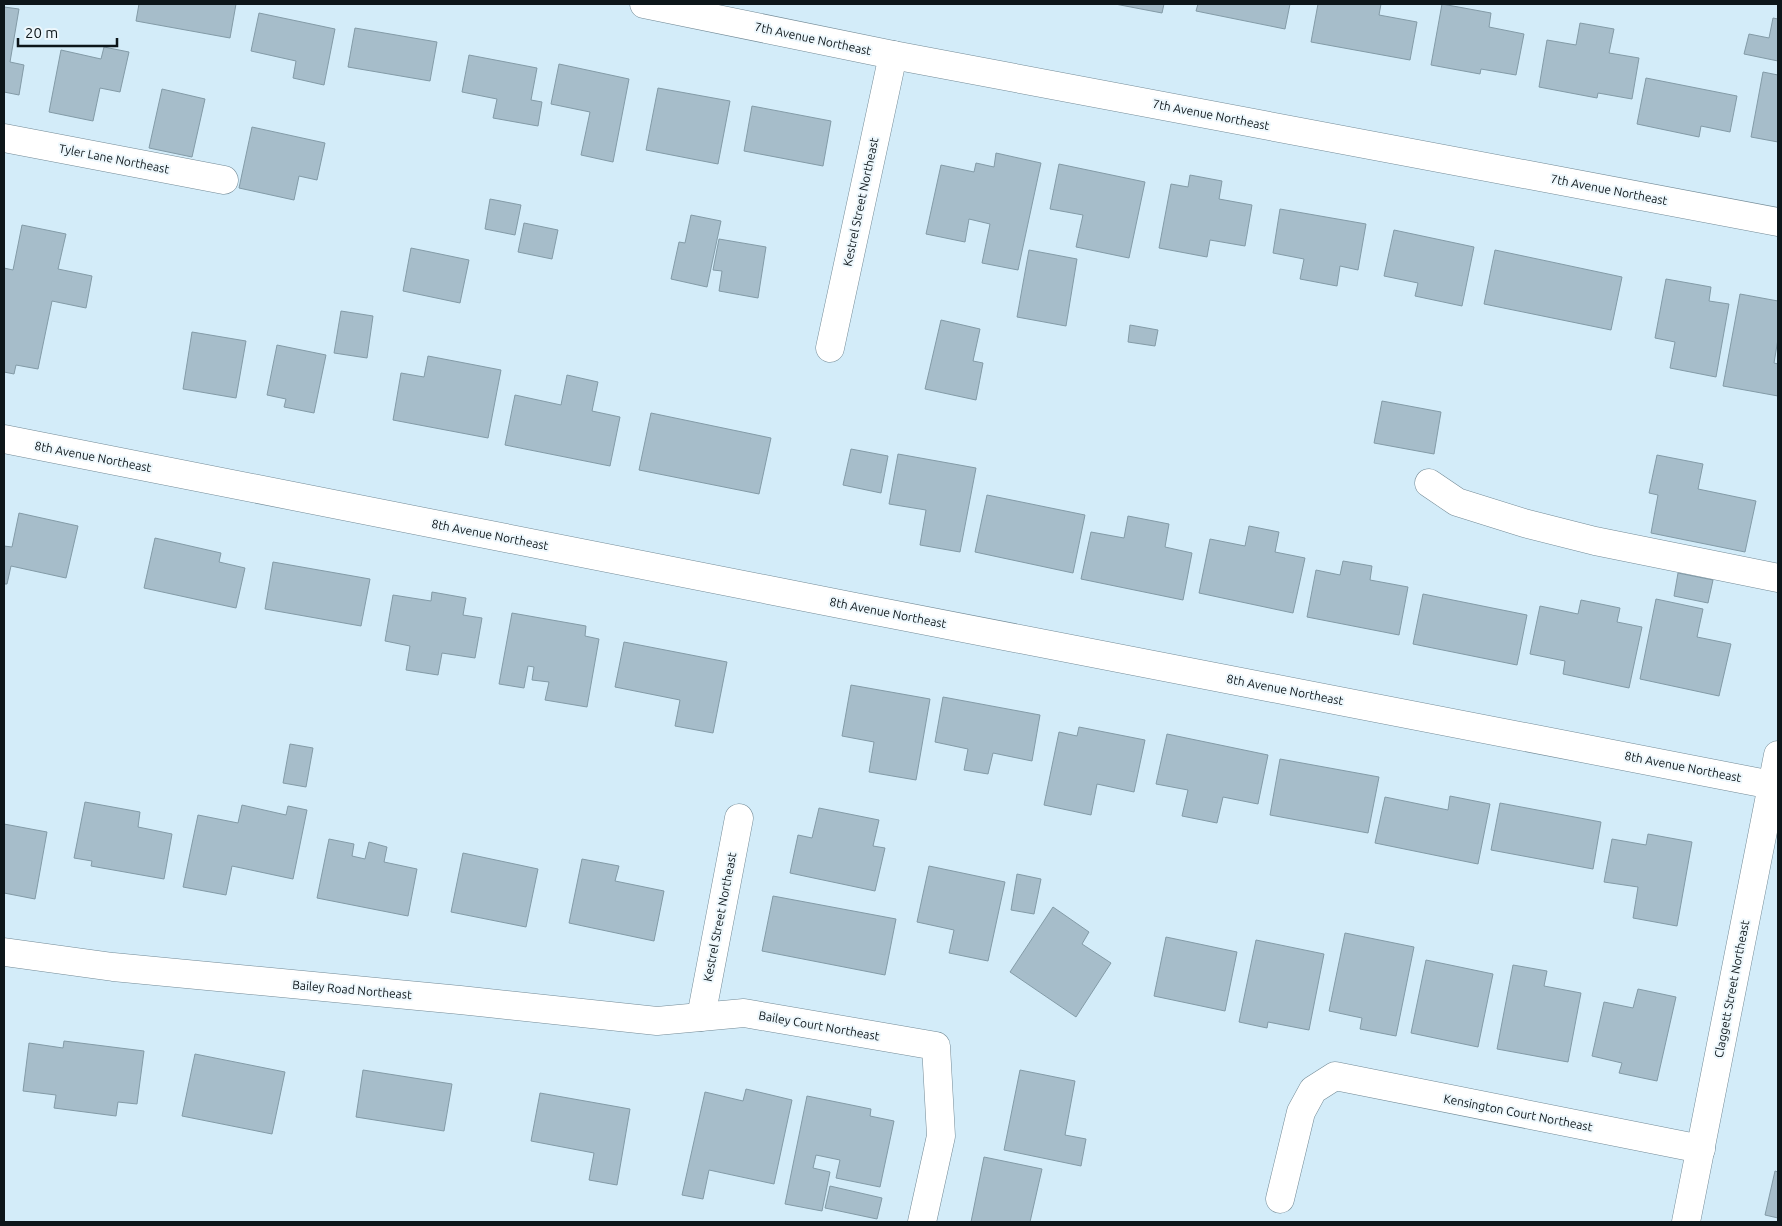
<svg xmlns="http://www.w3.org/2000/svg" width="1782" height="1226" font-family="Ubuntu,sans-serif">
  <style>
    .building { fill: #a6bdca; stroke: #839ba7 }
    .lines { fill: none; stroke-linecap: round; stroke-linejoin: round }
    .minor-casing { stroke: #738a96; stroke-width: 29 }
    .minor { stroke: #fff; stroke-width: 28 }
    .labels { text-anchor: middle; stroke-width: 4; stroke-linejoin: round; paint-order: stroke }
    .street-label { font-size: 12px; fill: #0d161a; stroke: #edf7fc }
  </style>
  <rect width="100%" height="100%" fill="#d3ecf9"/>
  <g class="building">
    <polygon points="139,4 236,4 230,38 136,21"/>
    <polygon points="1115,4 1164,4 1162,13"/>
    <polygon points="1198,4 1290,4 1285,29 1196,11"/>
    <polygon points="1318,4 1381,4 1379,15 1417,22 1410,60 1311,42"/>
    <polygon points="1442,4 1491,13 1489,27 1524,34 1516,75 1481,69 1480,74 1431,65"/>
    <polygon points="4,7 19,9 10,62 24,65 19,95 4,92 4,96"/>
    <polygon points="259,13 335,29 324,85 293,78 296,61 251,51"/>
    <polygon points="1773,18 1778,19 1778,61 1744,54 1749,34 1769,38"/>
    <polygon points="1580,23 1614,29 1609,53 1639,58 1632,99 1598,93 1597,98 1539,87 1547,40 1576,45"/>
    <polygon points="355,28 437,42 430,81 348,67"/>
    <polygon points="104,47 129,52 120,92 100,88 93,121 49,112 61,50 101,59"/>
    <polygon points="469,55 537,68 531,100 542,102 538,126 493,118 497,99 462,92"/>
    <polygon points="559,64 629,79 613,162 581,155 590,112 551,104"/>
    <polygon points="1763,72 1778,75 1778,142 1751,137"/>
    <polygon points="1646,78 1737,96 1730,132 1701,126 1699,137 1637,124"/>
    <polygon points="658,88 730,101 718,164 646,150"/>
    <polygon points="162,89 205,99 192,157 149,148"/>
    <polygon points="752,106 831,121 823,166 744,151"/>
    <polygon points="252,127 325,143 317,180 299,176 294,200 239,188"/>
    <polygon points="996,153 1041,163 1018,270 982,263 990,224 969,219 965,242 926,234 941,165 974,172 976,163 994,167"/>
    <polygon points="1059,164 1145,182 1129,258 1076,247 1083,215 1050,209"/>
    <polygon points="1190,175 1222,181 1219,199 1252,205 1245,246 1210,240 1207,257 1159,248 1171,184 1188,187"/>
    <polygon points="490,199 521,205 515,235 485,229"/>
    <polygon points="1280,209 1366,224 1358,270 1340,266 1337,286 1300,279 1304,259 1273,253"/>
    <polygon points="691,215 721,221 707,287 671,279 679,242 685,243"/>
    <polygon points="524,223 558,230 552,259 518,252"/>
    <polygon points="22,225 66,234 58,269 92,276 86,308 52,301 38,369 16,365 14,374 4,372 4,268 13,270"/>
    <polygon points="1394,230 1474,247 1462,306 1415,296 1418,283 1384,276"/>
    <polygon points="719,239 766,247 758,298 719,291 722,271 713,270"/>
    <polygon points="411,248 469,260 460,303 403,291"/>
    <polygon points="1029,250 1077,259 1066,326 1017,317"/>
    <polygon points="1495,250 1622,277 1611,330 1484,304"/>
    <polygon points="1666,279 1711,287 1709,301 1729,304 1716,377 1670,368 1675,342 1655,338"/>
    <polygon points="1740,294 1778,301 1778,339 1774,363 1778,364 1778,396 1723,386"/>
    <polygon points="341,311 373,316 367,358 334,353"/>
    <polygon points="941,320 980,329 973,361 983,363 976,400 925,389"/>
    <polygon points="1130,325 1158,330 1155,346 1128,342"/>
    <polygon points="192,332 246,341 236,398 183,389"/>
    <polygon points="277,345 326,355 314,413 284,407 286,399 267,395"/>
    <polygon points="428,356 501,370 488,438 393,420 401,373 424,377"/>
    <polygon points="567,375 598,382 592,411 620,417 610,466 505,445 515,395 561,405"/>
    <polygon points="1382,401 1441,412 1434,454 1374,443"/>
    <polygon points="651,413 771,438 759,494 639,470"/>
    <polygon points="851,449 888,456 881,493 843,485"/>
    <polygon points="898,454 976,468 960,552 920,545 926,510 889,504"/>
    <polygon points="1657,455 1703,464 1698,489 1756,501 1745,552 1651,533 1658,495 1649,493"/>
    <polygon points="987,495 1085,515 1073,573 975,552"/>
    <polygon points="19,513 78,526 66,578 11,566 7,584 4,584 4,546 12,547"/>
    <polygon points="1128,516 1169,524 1165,547 1192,553 1183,600 1081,579 1091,532 1124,538"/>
    <polygon points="1249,526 1279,532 1275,552 1305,558 1293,613 1199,593 1210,539 1245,546"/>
    <polygon points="155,538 221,553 219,562 245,568 236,608 144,588"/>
    <polygon points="1343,561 1372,566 1370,580 1408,587 1399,635 1307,617 1316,570 1340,575"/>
    <polygon points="273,562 370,579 361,626 265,609"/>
    <polygon points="1678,573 1713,580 1708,603 1674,596"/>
    <polygon points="432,592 466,598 463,615 482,618 475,658 442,653 438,675 406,670 410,646 385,641 393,595 431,601"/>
    <polygon points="1423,594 1527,615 1517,665 1413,644"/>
    <polygon points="1656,599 1703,609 1697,637 1731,644 1719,696 1640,679"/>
    <polygon points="1581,600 1620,608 1617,622 1642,627 1629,688 1563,674 1565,661 1530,654 1540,606 1578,614"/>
    <polygon points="512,613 586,626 585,636 599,639 587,707 545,700 549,682 532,680 534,667 528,666 524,688 499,684"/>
    <polygon points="624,642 727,662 713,733 675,726 680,700 615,687"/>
    <polygon points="851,685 930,699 916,780 869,772 874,742 842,736"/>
    <polygon points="943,697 1040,715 1032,761 993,753 988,774 964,770 968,749 935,742"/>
    <polygon points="1079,727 1145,740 1134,792 1097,784 1091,815 1044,805 1059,732 1077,736"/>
    <polygon points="1167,734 1268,755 1258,804 1223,797 1217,823 1182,816 1188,790 1156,784"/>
    <polygon points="290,744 313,748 306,787 283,783"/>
    <polygon points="1280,759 1379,777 1368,833 1270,815"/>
    <polygon points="1450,796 1490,804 1478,864 1375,843 1385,797 1448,810"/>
    <polygon points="85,802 140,812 138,827 172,834 164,879 91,866 92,861 74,858"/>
    <polygon points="1500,803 1601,822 1593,869 1491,850"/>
    <polygon points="242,805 286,815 288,806 307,810 293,879 232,866 226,895 183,887 198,815 238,823"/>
    <polygon points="819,808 879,820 873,846 885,848 875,891 790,873 798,835 812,838"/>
    <polygon points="4,824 47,832 35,899 4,893"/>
    <polygon points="1648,834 1692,842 1677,926 1633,918 1638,887 1604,882 1612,839 1646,845"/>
    <polygon points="329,839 354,844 352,856 365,859 369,842 387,847 384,862 417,869 408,916 317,898"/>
    <polygon points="463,853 538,869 526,927 451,912"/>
    <polygon points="582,859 619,866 615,881 664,891 654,941 569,923"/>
    <polygon points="929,866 1005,882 988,961 949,953 954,930 917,922"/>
    <polygon points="1017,874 1041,879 1034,914 1011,910"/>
    <polygon points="773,896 896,919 885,975 762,951"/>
    <polygon points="1053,907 1089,932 1082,944 1111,963 1076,1017 1010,972"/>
    <polygon points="1345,933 1414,947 1396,1036 1360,1029 1362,1018 1329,1011"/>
    <polygon points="1166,937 1237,952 1225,1011 1154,996"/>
    <polygon points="1256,940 1324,954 1309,1030 1268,1022 1267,1028 1239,1022"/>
    <polygon points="1426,960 1493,974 1478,1047 1411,1033"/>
    <polygon points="1513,965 1547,971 1544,986 1581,993 1568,1062 1497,1049"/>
    <polygon points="1638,989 1676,997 1657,1081 1619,1073 1622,1063 1592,1056 1604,1002 1633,1008"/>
    <polygon points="64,1041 144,1051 137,1104 118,1102 116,1116 54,1108 56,1095 23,1091 29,1043 63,1048"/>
    <polygon points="195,1054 285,1072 272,1134 182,1116"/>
    <polygon points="363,1070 452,1084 444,1131 356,1117"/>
    <polygon points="1020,1070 1075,1081 1065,1135 1086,1139 1081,1166 1004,1150"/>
    <polygon points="746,1089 792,1100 774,1184 709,1170 703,1199 682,1195 705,1092 743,1101"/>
    <polygon points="540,1093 630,1109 617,1185 589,1180 594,1153 531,1141"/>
    <polygon points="807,1096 871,1109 870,1116 894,1121 880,1187 836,1178 840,1160 816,1155 813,1168 830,1172 822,1211 785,1204"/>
    <polygon points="984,1157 1042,1169 1030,1222 971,1222"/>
    <polygon points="1775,1171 1778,1172 1778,1218 1765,1215"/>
    <polygon points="830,1186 882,1198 877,1219 825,1208"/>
  </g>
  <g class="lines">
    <g class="minor-casing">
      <g id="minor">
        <polyline points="644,4 893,55 1778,222"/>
        <polyline points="4,138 224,180"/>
        <polyline points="830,348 893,55"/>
        <polyline points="4,439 855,607 1772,785"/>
        <polyline points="1429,483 1457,502 1524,523 1595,541 1778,578"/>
        <polyline points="4,952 113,967 460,1000 657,1021 744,1013 936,1046 941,1136 922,1222"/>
        <polyline points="701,1017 739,818"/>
        <polyline points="1280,1199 1301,1112 1313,1090 1335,1076 1701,1149"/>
        <polyline points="1686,1222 1778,755"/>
      </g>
    </g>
    <use href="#minor" class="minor"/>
  </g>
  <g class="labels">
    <g class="street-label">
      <text transform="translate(813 39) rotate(12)" y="4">7th Avenue Northeast</text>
      <text transform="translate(1211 115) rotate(11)" y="4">7th Avenue Northeast</text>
      <text transform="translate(114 159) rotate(11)" y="4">Tyler Lane Northeast</text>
      <text transform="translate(1609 190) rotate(11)" y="4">7th Avenue Northeast</text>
      <text transform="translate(861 202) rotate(-78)" y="4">Kestrel Street Northeast</text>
      <text transform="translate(93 457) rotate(11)" y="4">8th Avenue Northeast</text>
      <text transform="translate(490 535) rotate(11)" y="4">8th Avenue Northeast</text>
      <text transform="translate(888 613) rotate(11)" y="4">8th Avenue Northeast</text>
      <text transform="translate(1285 690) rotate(11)" y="4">8th Avenue Northeast</text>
      <text transform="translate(1683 767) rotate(11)" y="4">8th Avenue Northeast</text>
      <text transform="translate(720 917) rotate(-79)" y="4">Kestrel Street Northeast</text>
      <text transform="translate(1732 989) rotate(-79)" y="4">Claggett Street Northeast</text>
      <text transform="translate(352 990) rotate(5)" y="4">Bailey Road Northeast</text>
      <text transform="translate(819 1026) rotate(10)" y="4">Bailey Court Northeast</text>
      <text transform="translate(1518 1113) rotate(11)" y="4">Kensington Court Northeast</text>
    </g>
  </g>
  <rect width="1782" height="1226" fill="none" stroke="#0d161a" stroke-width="10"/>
  <path d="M18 38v8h99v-8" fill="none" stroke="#0d161a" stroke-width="2.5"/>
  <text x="25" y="38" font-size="15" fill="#0d161a" stroke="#edf7fc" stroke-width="4" paint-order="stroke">20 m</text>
</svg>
